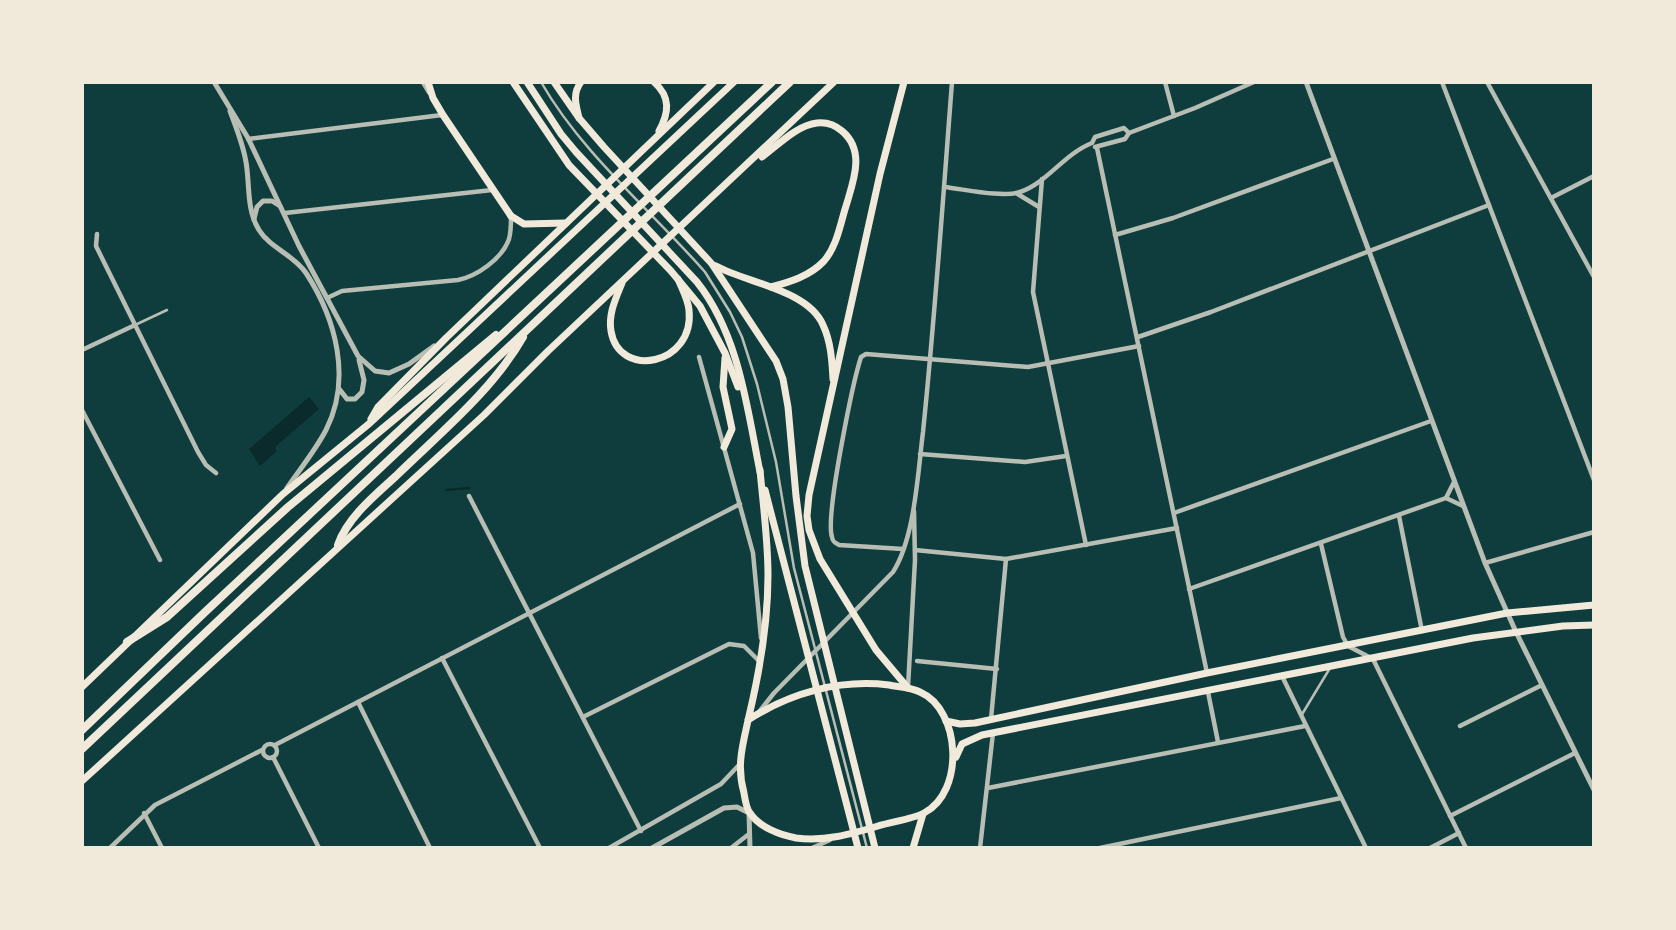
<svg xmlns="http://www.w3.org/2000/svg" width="1676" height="930" font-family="'Open Sans',sans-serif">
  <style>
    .water { fill: #0a2a2b }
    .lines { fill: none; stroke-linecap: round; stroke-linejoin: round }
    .stream { stroke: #0a2a2b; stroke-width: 2.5 }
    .service { stroke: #b8beb3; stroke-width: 2.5 }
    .minor { stroke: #b8beb3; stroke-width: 4.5 }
    .tertiary { stroke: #b8beb3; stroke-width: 5 }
    .primary { stroke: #f1e9da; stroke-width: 7 }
    .trunk { stroke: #f1e9da; stroke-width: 7 }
    .motorway { stroke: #f1e9da; stroke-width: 8 }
  </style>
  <rect width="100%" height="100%" fill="#0f3d3e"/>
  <polygon class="water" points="309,397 319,409 275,447 277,451 260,466 249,449"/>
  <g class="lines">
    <polyline class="stream" points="446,490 469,488"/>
    <g class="service">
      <path d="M541 82C583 155 650 209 705 272L730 312 742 337 757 384 776 462 794 568 867 848"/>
      <polyline points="135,325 167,310"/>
      <polyline points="1301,716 1330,668"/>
    </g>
    <g class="minor">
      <polyline points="1165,82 1174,116"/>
      <polyline points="1442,82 1594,480"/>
      <polyline points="1487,82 1594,277"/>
      <polyline points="248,139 442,115"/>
      <polyline points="1095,147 1125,139 1129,133 1195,108 1254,82"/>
      <polyline points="1097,148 1207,673"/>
      <polyline points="1042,179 1033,292 1086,545"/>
      <path d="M944 187C964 189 1002 198 1020 192 1047 183 1064 154 1092 143L1095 137 1124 128 1129 133"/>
      <polyline points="1016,193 1039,207"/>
      <polyline points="1551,198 1594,176"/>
      <polyline points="285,213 492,190"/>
      <polyline points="97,234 96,246 198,452 206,465 216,473"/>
      <polyline points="1115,235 1173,218 1333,159"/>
      <path d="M327 298 342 291 458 280C477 276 502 259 509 239 511 232 511 224 511 217"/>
      <polyline points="1138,337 1211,312 1489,205"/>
      <polyline points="82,350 135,325"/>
      <polyline points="699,357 753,553 761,638"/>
      <polyline points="82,410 160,560"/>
      <polyline points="920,454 1025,462 1066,456"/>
      <polyline points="469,496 641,831"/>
      <polyline points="1446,498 1454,482"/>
      <polyline points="1174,513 1431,421"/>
      <polyline points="1399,516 1422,631"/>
      <polyline points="1321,544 1343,637 1348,646 1373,659 1466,848"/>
      <path d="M903 549 839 545C835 542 833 543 832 537 825 516 853 382 861 357L866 354 1028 367 1139 346"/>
      <polyline points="915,550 1006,559 1177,528"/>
      <polyline points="1485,563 1594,532"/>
      <polyline points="1189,589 1446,498 1463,506"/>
      <polyline points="442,658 540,848"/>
      <polyline points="917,661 997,669"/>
      <polyline points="1282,676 1366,848"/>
      <polyline points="908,687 915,560 914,511"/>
      <polyline points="1208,692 1218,742"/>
      <polyline points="358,702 430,848"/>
      <path d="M759 712 774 693 893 572C915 538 918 471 923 432 935 316 943 199 952 82"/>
      <polyline points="583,717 729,644 744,646 760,662"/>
      <polyline points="991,719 1006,559"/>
      <polyline points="1460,726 1542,685"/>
      <circle cx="270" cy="751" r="7"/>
      <polyline points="275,745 740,504"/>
      <polyline points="273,757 319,848"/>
      <polyline points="988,788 1305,726"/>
      <polyline points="144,813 162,848"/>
      <polyline points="1450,816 1575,753"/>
      <polyline points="110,848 155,805 262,750"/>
      <polyline points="609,848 721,784 738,766"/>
      <polyline points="731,848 749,834"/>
      <polyline points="812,848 830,840"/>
      <polyline points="980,848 993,733"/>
      <polyline points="1100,848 1341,798"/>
      <polyline points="1430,848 1459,833"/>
    </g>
    <g class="tertiary">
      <polyline points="214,82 248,138 299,246 358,356 375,371 389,373 409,364 434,346"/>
      <polyline points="423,82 429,92"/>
      <polyline points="1306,82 1485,563 1516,632 1594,790"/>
      <path d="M230 111C236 127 243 144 246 162 250 184 246 209 259 230 270 248 294 255 306 273 336 319 352 379 326 430 315 451 300 469 287 488"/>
      <polyline points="254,219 257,207 263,201 272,201 280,206"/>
      <polyline points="340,390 347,399 355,399 362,392 364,380 359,360"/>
      <polyline points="652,848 724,808 737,807 749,813 750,848"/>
    </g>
    <g class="primary">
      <polyline points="428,82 433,98 443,115 511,216"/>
      <polyline points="513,82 569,165 671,271 700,306 725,353 738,387"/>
      <path d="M527 82 561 134 576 152 697 282C739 335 747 407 760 472"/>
      <polyline points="554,82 579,118 604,147 712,264 776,361 783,379 788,407 796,496 805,566 875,848"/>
      <polyline points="904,82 880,174 809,495 807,516 809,530 820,559 876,650 908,688"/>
      <path d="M716 266C747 283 808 290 823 325 831 342 832 361 833 379"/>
      <polyline points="724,447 732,429 723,387 725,358"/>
      <polyline points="765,490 858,848"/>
      <path d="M748 720C790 693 839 679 889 685 899 687 910 687 920 692 961 710 965 792 924 813 913 819 891 822 878 826 851 834 824 842 796 838 780 835 759 827 750 813 746 808 745 799 744 793 736 765 743 744 749 716 760 670 768 622 768 575 768 540 763 504 760 470"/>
      <polyline points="946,721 960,724 975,723 1207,673 1507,613 1594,605"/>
      <polyline points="956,757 962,744 982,735 1473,638 1563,626 1594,625"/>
      <polyline points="913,848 923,814"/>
    </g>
    <g class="trunk">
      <path d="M654 82C671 97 669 113 659 131"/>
      <path d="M579 118C576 105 572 94 581 82"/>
      <path d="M762 157C777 146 797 125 817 123 826 122 835 125 842 131 866 151 853 182 846 206 840 225 837 246 824 261 810 276 790 282 771 287"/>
      <polyline points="511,216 524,224 566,223"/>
      <path d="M622 283C616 298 608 314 611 331 619 380 695 365 689 310 688 299 682 289 678 279"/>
      <polyline points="371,419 378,407 446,338 714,82"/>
      <polyline points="82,687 283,494 370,423 734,82"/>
      <polyline points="82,781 484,415 548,351 834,82"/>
    </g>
    <g class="motorway">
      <path d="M338 545C347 518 375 495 396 476 440 433 492 391 523 337"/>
      <polyline points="127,642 167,617 288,507 496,335"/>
      <polyline points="82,730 204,613 772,82"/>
      <polyline points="82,749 790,82"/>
    </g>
  </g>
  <rect width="1676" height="930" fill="none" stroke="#f1e9da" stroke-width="168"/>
</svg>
